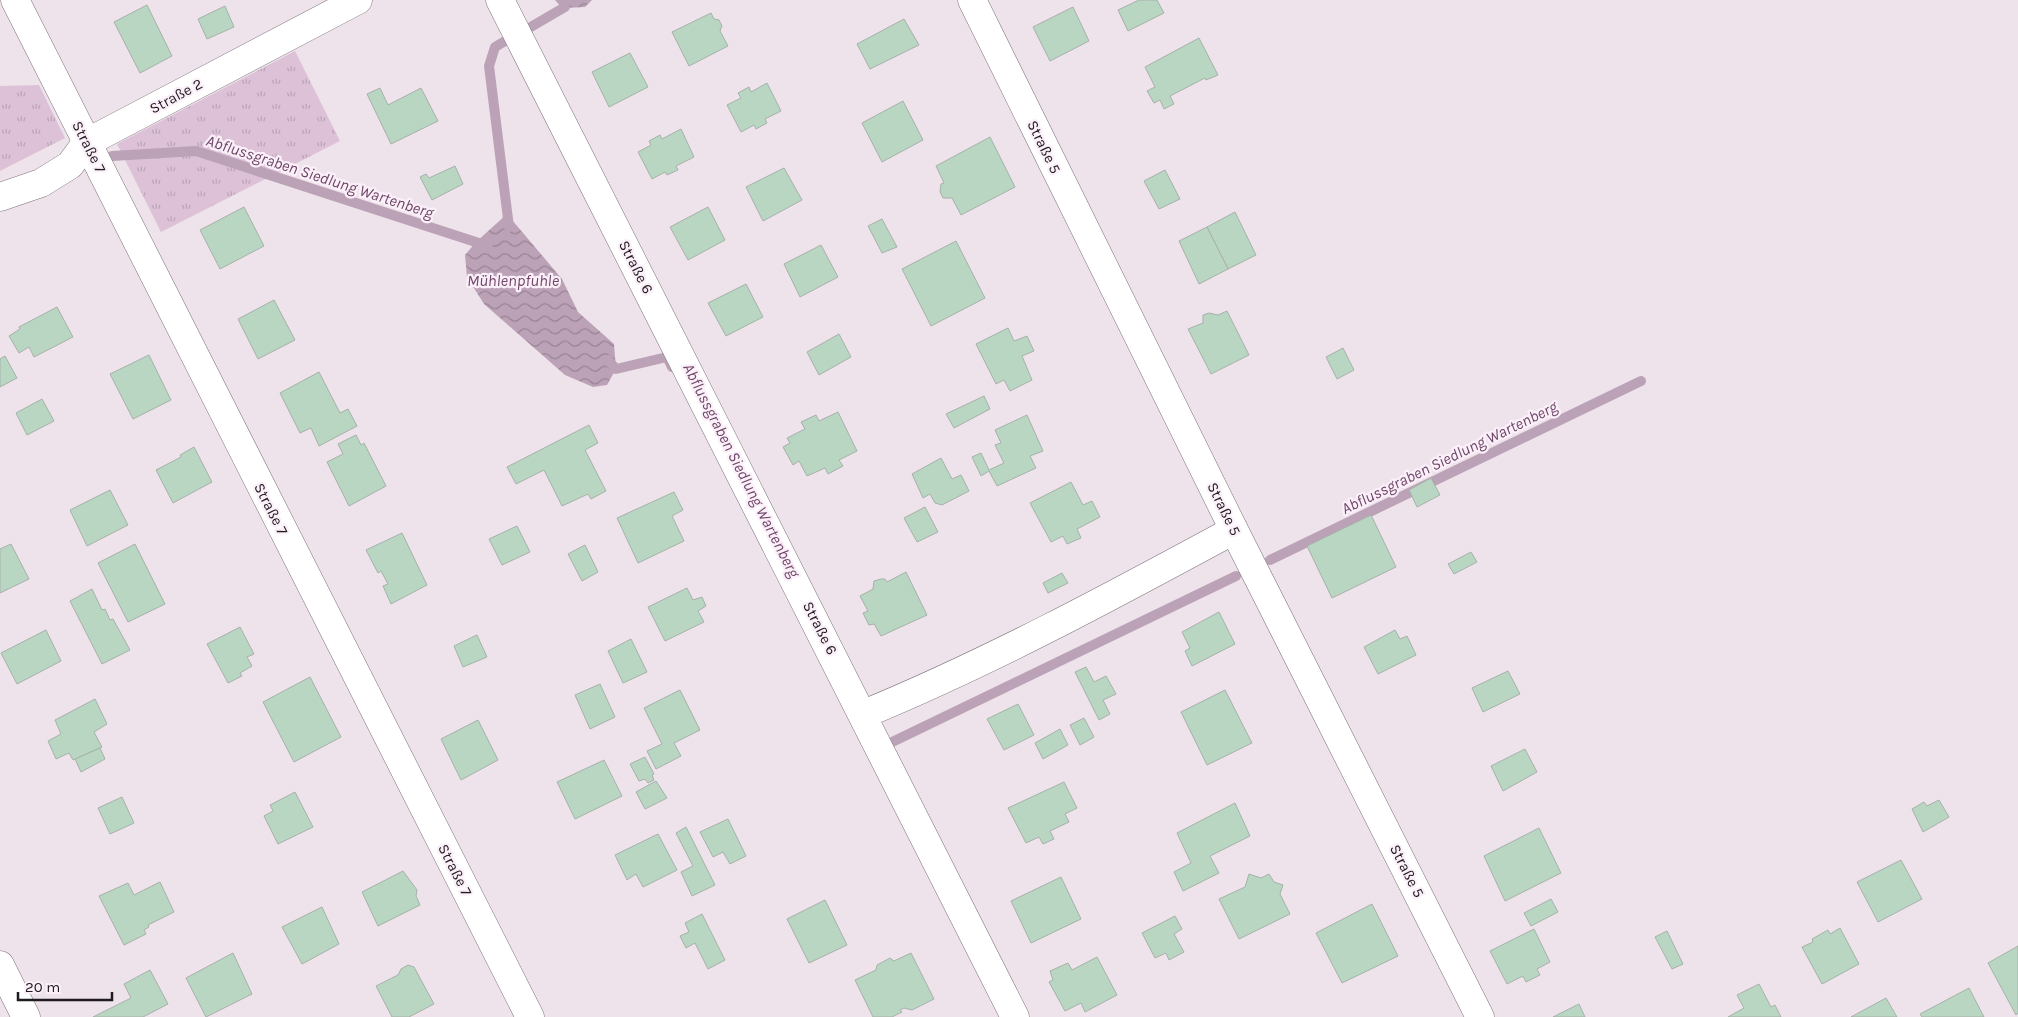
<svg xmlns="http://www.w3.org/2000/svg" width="2018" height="1017" font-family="Karla,sans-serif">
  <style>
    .park { fill: url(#park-tufts) }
    .water { fill: url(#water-waves) }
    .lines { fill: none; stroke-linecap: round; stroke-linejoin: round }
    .stream { stroke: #bca2b7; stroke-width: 10 }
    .building { fill: #b9d6c2; stroke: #a6b1a9 }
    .minor-casing { stroke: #7d737b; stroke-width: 29 }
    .minor { stroke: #fff; stroke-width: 28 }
    .labels { text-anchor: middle; stroke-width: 4.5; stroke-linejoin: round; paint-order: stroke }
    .street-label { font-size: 15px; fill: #1f1b1e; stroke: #fbf0f9 }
    .water-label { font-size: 16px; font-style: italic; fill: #6e4667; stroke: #fbf0f9 }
  </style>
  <defs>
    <pattern id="park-tufts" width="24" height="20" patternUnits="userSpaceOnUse" patternTransform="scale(1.25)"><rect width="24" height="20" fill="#dcc1d7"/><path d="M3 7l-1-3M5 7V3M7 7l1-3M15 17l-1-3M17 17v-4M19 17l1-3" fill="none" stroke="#bca5b8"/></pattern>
    <pattern id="water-waves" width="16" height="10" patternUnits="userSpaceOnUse" patternTransform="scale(1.25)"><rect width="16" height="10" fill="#bca2b7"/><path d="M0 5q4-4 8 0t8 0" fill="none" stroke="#988394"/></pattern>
  </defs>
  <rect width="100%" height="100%" fill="#eee3eb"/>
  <g class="park">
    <polygon points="295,51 340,141 161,232 117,144"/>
    <polygon points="39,85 65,138 0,171 0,86"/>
  </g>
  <g class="water">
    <polygon points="555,0 592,0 585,7 562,8"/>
    <polygon points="507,214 562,279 578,312 614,344 616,369 607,385 593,387 565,375 484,304 467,277 465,255 476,242"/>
  </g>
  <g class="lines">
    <g class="stream">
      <polyline points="529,28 565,7"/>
      <polyline points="507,40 495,47 489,66 509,227"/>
      <polyline points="112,156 196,151 488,246"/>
      <polyline points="608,360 616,369 667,357 672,367"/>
      <polyline points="1270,560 1641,381"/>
      <polyline points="886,745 1236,576"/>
    </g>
  </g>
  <g class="building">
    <polygon points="1139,0 1157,0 1164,13 1128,31 1118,10"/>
    <polygon points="147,5 172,56 140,73 114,22"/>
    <polygon points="225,6 234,27 207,39 198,19"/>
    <polygon points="1073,7 1089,41 1050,61 1033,27"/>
    <polygon points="711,13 714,19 719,20 722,26 720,31 728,46 689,66 672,32"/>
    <polygon points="904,19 919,45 870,69 857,44"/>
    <polygon points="1199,38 1218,75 1206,80 1205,78 1170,96 1174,104 1164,109 1160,100 1154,103 1147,91 1155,87 1145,67"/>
    <polygon points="630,53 648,87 609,107 592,72"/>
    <polygon points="767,83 781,111 765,119 767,123 756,129 754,125 741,132 727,105 741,98 738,93 749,87 751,92"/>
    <polygon points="380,88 388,105 421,88 438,121 391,144 367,94"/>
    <polygon points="903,101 923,140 882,162 862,123"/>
    <polygon points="681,129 694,157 676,166 678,170 667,175 665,172 652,179 638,152 651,145 649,141 660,135 662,139"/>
    <polygon points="990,137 1015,187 961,215 952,198 943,198 940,192 941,184 944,183 936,166"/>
    <polygon points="455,166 463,184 432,200 420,177 426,174 429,178"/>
    <polygon points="784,168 802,200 763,221 746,187"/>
    <polygon points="1165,170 1180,199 1159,209 1144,181"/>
    <polygon points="244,207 264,246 220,269 200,230"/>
    <polygon points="708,207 725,240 688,260 670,227"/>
    <polygon points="1235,212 1256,255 1228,269 1207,227"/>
    <polygon points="882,219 897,247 882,253 868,226"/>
    <polygon points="1207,227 1228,269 1199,284 1179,241"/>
    <polygon points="956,241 985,298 931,326 902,269"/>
    <polygon points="821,245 838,277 800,297 784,264"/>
    <polygon points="746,284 763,317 726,336 708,303"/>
    <polygon points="274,300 295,340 258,359 238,319"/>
    <polygon points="57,307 73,337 34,357 29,347 19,353 9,336 20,329 19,327"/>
    <polygon points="1227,311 1249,355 1211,374 1188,329 1203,323 1203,315 1209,313 1218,315"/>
    <polygon points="1008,328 1014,341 1027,336 1034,351 1022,356 1032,380 1010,391 1004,380 996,384 976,344"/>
    <polygon points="839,334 851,357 819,375 807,352"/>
    <polygon points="1343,348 1354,370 1337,379 1326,357"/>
    <polygon points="149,355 171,400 133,419 110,374"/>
    <polygon points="5,356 17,378 0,387 0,359"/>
    <polygon points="319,372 340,413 348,409 357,426 319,446 311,428 300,433 280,393"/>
    <polygon points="984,396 990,409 954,428 946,414"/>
    <polygon points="42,399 54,421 27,435 16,413"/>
    <polygon points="838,412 857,451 839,460 843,466 828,474 825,468 807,476 799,461 793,465 783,447 790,443 787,438 805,429 801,422 816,415 819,421"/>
    <polygon points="1027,415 1043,451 1030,456 1036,468 997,486 989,471 981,476 972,457 981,453 989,470 1004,463 995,445 1001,443 995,430"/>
    <polygon points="589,425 598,443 585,450 606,491 591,499 588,494 562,506 544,470 516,484 507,467"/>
    <polygon points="356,435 361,445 364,443 386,486 349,506 327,462 343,454 338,444"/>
    <polygon points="194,447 212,482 173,503 156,470 181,457 180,455"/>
    <polygon points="941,458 952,479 961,475 969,491 942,505 935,503 930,494 923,498 912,474"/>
    <polygon points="1431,478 1440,495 1417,507 1409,490"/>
    <polygon points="1071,482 1083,505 1092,501 1100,517 1077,529 1081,538 1067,544 1063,536 1051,542 1030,503"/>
    <polygon points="110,490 128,525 87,546 70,510"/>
    <polygon points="674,492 683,510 672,516 684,541 638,563 617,518"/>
    <polygon points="925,507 938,532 917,542 904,518"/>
    <polygon points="1371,515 1396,567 1332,598 1307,546"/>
    <polygon points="517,526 530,552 502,565 489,539"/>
    <polygon points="402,533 427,585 391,604 383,586 388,584 381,571 378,573 366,550"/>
    <polygon points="11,544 29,579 0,593 0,549"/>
    <polygon points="135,544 165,604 128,622 98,563"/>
    <polygon points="585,545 598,572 582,581 568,554"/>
    <polygon points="1471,552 1477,562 1454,574 1448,564"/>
    <polygon points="906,572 927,615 881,636 874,624 869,625 863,613 868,611 860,596 873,589 874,581 881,579 885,579 887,582"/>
    <polygon points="1062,573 1068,583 1048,593 1043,583"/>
    <polygon points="687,588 693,600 702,597 706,606 698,611 704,622 665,641 648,607"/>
    <polygon points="92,589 102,610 105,609 110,620 113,619 130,650 102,664 70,601"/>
    <polygon points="1219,612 1235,644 1192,666 1185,651 1190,648 1182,632"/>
    <polygon points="240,627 254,654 247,657 252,666 240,673 242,676 228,683 207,644"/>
    <polygon points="46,630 61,661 17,684 1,653"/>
    <polygon points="1395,630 1400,639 1407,636 1416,655 1378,674 1364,647"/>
    <polygon points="477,635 487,657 463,667 454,646"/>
    <polygon points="631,639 647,672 623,683 608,651"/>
    <polygon points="1086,667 1094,682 1106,676 1116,694 1103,700 1110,714 1099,720 1075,672"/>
    <polygon points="1508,671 1520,694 1483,712 1472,688"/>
    <polygon points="310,677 341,737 294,762 263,702"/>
    <polygon points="600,684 615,717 590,729 575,695"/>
    <polygon points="680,690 700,730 674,743 681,756 656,769 647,751 662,744 644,708"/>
    <polygon points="1225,690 1252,743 1207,765 1181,712"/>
    <polygon points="95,699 107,724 94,732 102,747 73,760 69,753 56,759 48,741 61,734 55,720"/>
    <polygon points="1018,704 1034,735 1004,750 987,719"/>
    <polygon points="1084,718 1094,737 1080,745 1070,725"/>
    <polygon points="478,720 498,760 461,780 441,739"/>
    <polygon points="1060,729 1068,745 1043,759 1035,743"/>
    <polygon points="100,748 105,759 81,772 75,759"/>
    <polygon points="1525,749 1537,772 1503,791 1491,766"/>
    <polygon points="645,757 654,774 652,775 654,780 648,783 645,779 639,781 630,764"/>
    <polygon points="604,760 622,796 575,819 557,782"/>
    <polygon points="656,781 667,798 645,809 636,792"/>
    <polygon points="1064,782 1077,808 1065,814 1069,822 1050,831 1054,839 1043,844 1039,837 1026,843 1008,808"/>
    <polygon points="295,792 313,827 278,844 264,816 273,811 270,805"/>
    <polygon points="122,797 134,823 110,834 98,808"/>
    <polygon points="1939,800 1949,817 1923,832 1912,809 1924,802 1927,806"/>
    <polygon points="1235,803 1250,836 1210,856 1219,873 1183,891 1174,872 1191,863 1177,833"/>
    <polygon points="728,819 746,856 730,864 723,852 713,857 700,832"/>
    <polygon points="686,827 715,885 692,896 681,872 693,866 676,833"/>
    <polygon points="1539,828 1561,873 1505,901 1484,856"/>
    <polygon points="658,834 677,870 643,887 636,874 627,880 615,855"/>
    <polygon points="1901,860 1922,899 1878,922 1857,882"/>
    <polygon points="403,871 417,890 416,896 420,905 378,926 362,892"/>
    <polygon points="1249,874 1261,878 1269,874 1274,882 1283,885 1280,894 1290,914 1239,939 1219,899 1245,887"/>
    <polygon points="1061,877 1081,919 1031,943 1011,901"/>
    <polygon points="160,882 174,912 148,925 149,927 144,930 146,934 124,945 99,896 128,883 134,895"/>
    <polygon points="1551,899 1558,912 1531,926 1524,913"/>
    <polygon points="825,900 847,945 809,963 787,919"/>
    <polygon points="1372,904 1398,956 1342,983 1316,933"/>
    <polygon points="322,907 339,944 302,964 282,927"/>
    <polygon points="702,914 725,960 708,969 695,943 686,948 680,936 689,932 685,923"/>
    <polygon points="1175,916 1182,929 1174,934 1184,952 1169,960 1166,953 1155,958 1142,933"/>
    <polygon points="1840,928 1859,964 1822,984 1802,947 1813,942 1812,939 1828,930 1830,934"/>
    <polygon points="1534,929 1550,962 1537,969 1540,975 1526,982 1523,976 1507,984 1490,951"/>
    <polygon points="1667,931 1683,964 1672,969 1655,937"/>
    <polygon points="2018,946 2018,1013 2016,1015 1988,963"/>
    <polygon points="233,953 252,994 206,1017 186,978"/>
    <polygon points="911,953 934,999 912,1010 904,1008 900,1010 902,1012 892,1017 873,1017 855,980 876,970 877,965 890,958 894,961"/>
    <polygon points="1097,957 1117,995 1085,1012 1081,1003 1065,1011 1049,982 1053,980 1050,971 1068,963 1072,970"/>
    <polygon points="408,965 414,967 434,1004 409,1017 392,1017 376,986 398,975 401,969"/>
    <polygon points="150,970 168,1004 143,1017 93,1017 131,998 124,984"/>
    <polygon points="1759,984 1771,1007 1775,1005 1781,1017 1728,1017 1744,1008 1737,995"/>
    <polygon points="1969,988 1984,1017 1922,1017 1920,1014"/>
    <polygon points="1886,998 1897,1017 1851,1017"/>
    <polygon points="1579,1004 1585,1017 1553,1017"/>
  </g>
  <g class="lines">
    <g class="minor-casing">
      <g id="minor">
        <polyline points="15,0 530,1017"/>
        <polyline points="500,0 1015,1017"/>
        <polyline points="972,0 1234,530 1480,1017"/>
        <polyline points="0,197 41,183 70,165 86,143 358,0"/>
        <path d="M864 714C992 661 1112 596 1234 530"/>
        <polyline points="0,965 26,1017"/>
      </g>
    </g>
    <use href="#minor" class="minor"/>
  </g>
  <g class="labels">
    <g class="street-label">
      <text transform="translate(176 96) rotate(-28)" y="5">Straße 2</text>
      <text transform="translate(89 147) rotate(63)" y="5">Straße 7</text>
      <text transform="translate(1044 147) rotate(64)" y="5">Straße 5</text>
      <text transform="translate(636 267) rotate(63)" y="5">Straße 6</text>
      <text transform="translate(271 509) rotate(63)" y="5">Straße 7</text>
      <text transform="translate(1224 509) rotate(64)" y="5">Straße 5</text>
      <text transform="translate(820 628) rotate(63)" y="5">Straße 6</text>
      <text transform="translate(455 870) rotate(63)" y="5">Straße 7</text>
      <text transform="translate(1407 871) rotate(63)" y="5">Straße 5</text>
    </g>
    <g class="water-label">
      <text transform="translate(320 176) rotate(18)" y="6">Abflussgraben Siedlung Wartenberg</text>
      <text x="513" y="286">Mühlenpfuhle</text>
      <text transform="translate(1449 457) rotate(-26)" y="6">Abflussgraben Siedlung Wartenberg</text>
      <text transform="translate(742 470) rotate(63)" y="6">Abflussgraben Siedlung Wartenberg</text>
    </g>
  </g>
  <path d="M18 992v8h94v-8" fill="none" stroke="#1f1b1e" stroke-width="2.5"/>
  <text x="25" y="992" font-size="15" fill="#1f1b1e" stroke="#fbf0f9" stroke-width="4" paint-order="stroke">20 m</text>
</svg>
